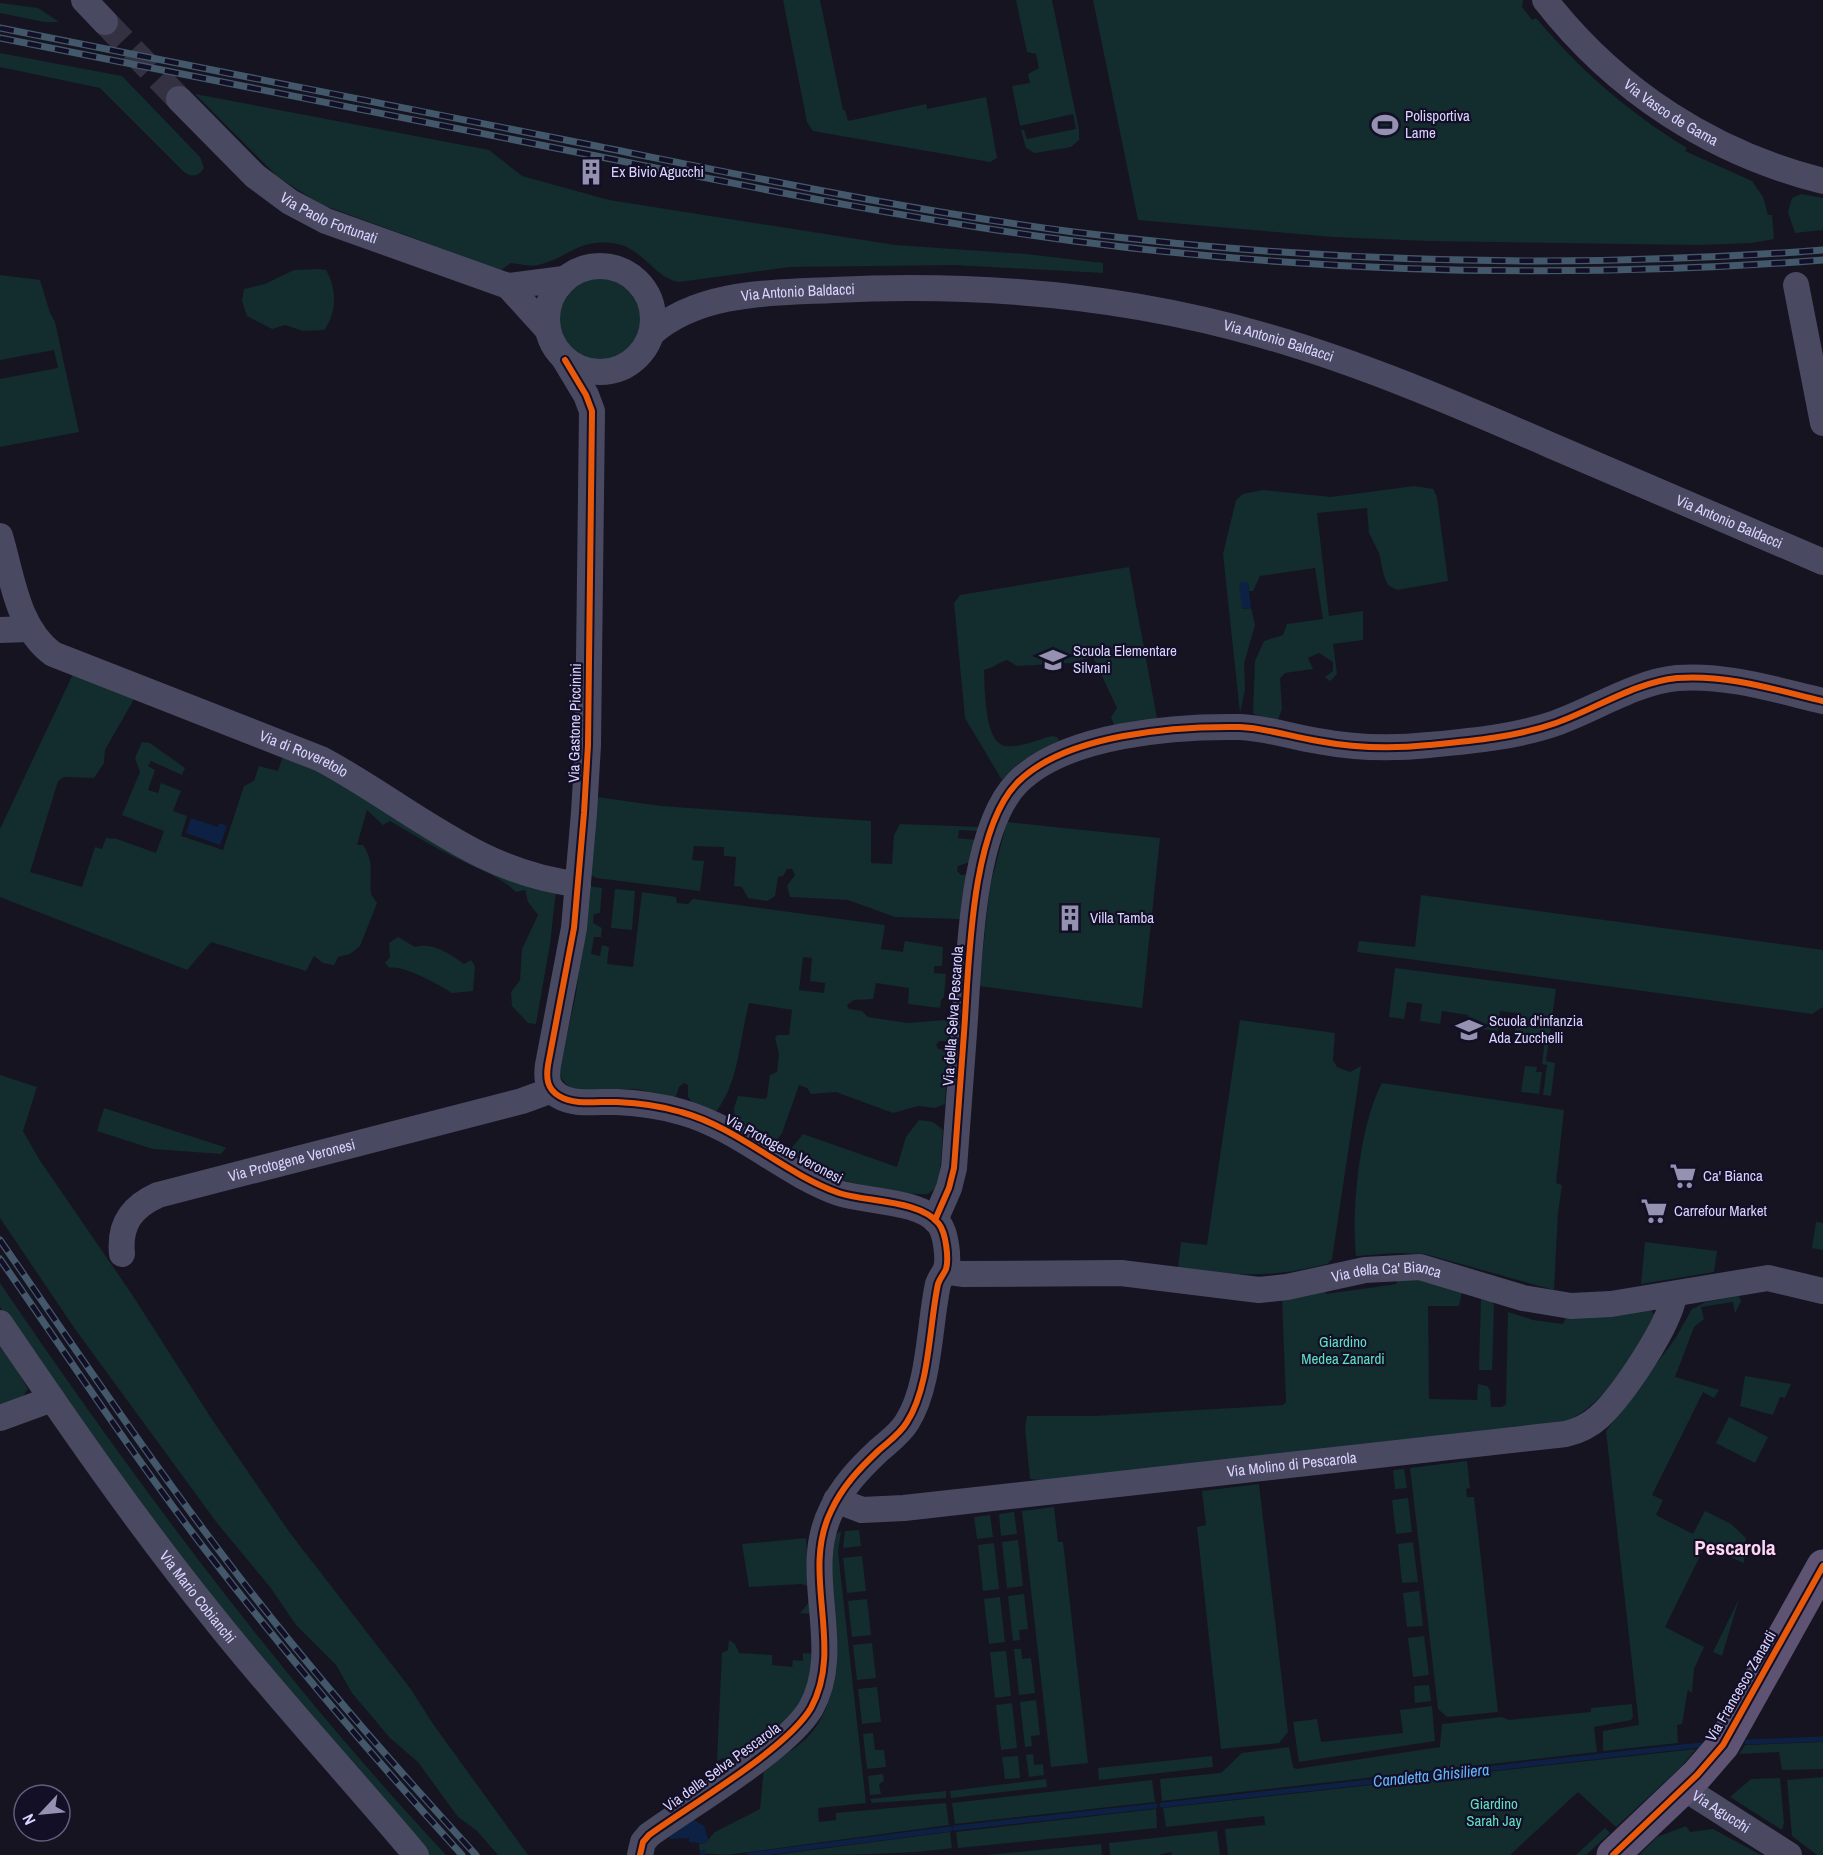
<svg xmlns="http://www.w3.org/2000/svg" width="1823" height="1855" font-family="'Archivo Narrow',sans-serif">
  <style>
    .green { fill: #132c2d; fill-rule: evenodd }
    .water { fill: #0d2144 }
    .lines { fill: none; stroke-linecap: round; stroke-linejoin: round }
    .stream { stroke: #0d2144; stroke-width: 5 }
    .minor-tunnel { stroke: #333142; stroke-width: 26; stroke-dasharray: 26 13; stroke-linecap: butt }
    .minor { stroke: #4a4962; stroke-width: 26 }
    .major { stroke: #5e5373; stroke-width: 33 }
    .rail-casing { stroke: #43596b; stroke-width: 7 }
    .rail { stroke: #130f26; stroke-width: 4.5; stroke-dasharray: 14; stroke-linecap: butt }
    .cycleway-casing { stroke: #130f26; stroke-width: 10 }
    .cycleway { stroke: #e8590c; stroke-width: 6 }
    .labels { text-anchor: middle; stroke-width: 4.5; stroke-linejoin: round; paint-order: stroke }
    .street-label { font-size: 15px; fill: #d9d4ff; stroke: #130f26 }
    .poi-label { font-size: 15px; fill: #d9d4ff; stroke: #130f26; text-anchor: start }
    .park-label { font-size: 15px; fill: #5fe0c0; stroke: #130f26 }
    .water-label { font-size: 16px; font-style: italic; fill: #62b6ff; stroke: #130f26 }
    .district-label { font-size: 21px; font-weight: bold; fill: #ffd6f0; stroke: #130f26 }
  </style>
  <rect width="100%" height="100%" fill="#161421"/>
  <g class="green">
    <polygon points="783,0 820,0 843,110 845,110 848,121 926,104 927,109 986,97 997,158 990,162 813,131 807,122"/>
    <polygon points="1016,0 1052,0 1079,130 1079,140 1071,147 1035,153 1026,148 1021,130 1024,130 1027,139 1076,129 1073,114 1020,126 1012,86 1030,83 1028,74 1039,68 1036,54 1027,52"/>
    <path d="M1093 0H1523L1522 7 1532 20 1536 18C1581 71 1628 112 1687 148L1685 151 1752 181 1763 197 1768 215H1772L1774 239 1752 243 1700 245 1428 241 1333 237 1138 220Z"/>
    <polygon points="0,3 38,8 59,22 44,22 0,13"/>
    <path d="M0 53 122 76 200 157 204 168C199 176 192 178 184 172L100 88 0 67Z"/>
    <path d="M195 94 489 150 522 176 609 200 895 245 1026 254 1103 263V273L955 265 790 267 679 282C655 278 643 249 617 244 579 237 569 258 538 265 529 267 520 264 511 263L501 270 320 204 278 177Z"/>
    <polygon points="1801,194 1823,198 1823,230 1795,233 1788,212 1792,198"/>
    <path d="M318 269 326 270C337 289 337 313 324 330L303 331 285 325 272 329 247 316 242 301 244 289 265 284 294 270Z"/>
    <polygon points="0,275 40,280 50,313 55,322 79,432 0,447 0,379 58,368 54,350 0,360"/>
    <circle cx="599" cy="319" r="43"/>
    <polygon points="1414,486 1433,489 1437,497 1448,581 1397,590 1388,585 1384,576 1379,553 1369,533 1367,508 1317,513 1329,616 1363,611 1363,640 1333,644 1337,674 1330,681 1325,677 1333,671 1333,662 1319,653 1308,658 1313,669 1285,673 1280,678 1282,709 1278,720 1256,715 1253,713 1255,661 1264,641 1283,635 1287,624 1323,619 1315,568 1260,576 1253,591 1249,591 1248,582 1242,609 1251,608 1255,625 1244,664 1245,689 1240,713 1223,554 1236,500 1243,494 1263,490 1331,497"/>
    <path d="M1129 567 1157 718 1114 725 1111 717 1117 708 1093 657 1070 663 1017 666 1007 660C997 663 996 667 984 670 985 687 984 744 1006 746 1020 748 1039 739 1052 736L1057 737 1059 741 1019 763 1002 780 965 718 954 603 960 595Z"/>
    <path d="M74 672 134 699 105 750 104 763 94 778 64 777 58 781 30 872 82 887 95 847 102 849 106 838 117 839 156 853 164 831 122 815 140 772 135 758 142 742 150 743 185 768 182 775 151 761 148 766 155 770 148 790 158 793 161 783 181 791 173 811 187 816 181 836 223 850 244 786 254 781 259 766 278 771 284 753 556 891 550 944 536 1024 528 1023 512 1006 511 992 520 980 522 949 538 915 528 902 525 890 516 892C502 877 475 868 456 858 433 847 412 834 390 821L383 825 367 810 357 845H363C375 862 369 875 371 894L377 903 360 946 350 954 338 957 334 965 323 963 314 956 306 971 211 942 187 970 0 897V829Z"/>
    <polygon points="597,797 661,806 871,821 871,863 892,864 894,835 900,824 980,827 977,831 959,830 958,838 976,840 970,862 958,866 957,871 961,875 968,874 960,919 895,917 848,900 790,897 787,886 795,875 792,869 787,869 783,876 778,877 775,896 767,901 748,898 742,887 734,886 736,857 724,856 724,847 694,846 692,860 704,861 700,891 596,878 590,874"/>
    <polygon points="1007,822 1160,838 1142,1008 979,986 990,886"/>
    <path d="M589 886 602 888 600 913 594 914 593 923 602 928 601 937H594L591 954 600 956 602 945 609 947 607 964 633 967 642 892 676 897 677 903 688 904 693 899 885 925 881 949 903 952 905 941 943 947 942 966H934V973L946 974 944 997 941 1000 940 1008 908 1004 909 988 876 983 873 999 854 1000 847 1005 849 1009 862 1011 868 1017 907 1023 945 1020 950 1023 949 1041H939L936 1045 938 1049 948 1050 945 1104 935 1108 918 1106 893 1113 836 1092 811 1094 807 1088 799 1085 782 1133 774 1144 735 1122 734 1108 738 1096 765 1099 767 1097 770 1075 777 1072 779 1054 775 1038 777 1035H789L792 1010 749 1003C739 1041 740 1079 716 1112L692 1102 688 1097V1085L684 1083 679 1087 676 1096 672 1097 637 1089 577 1090C566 1086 561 1081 559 1070L576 994ZM803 957 812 958 810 981 825 983 824 993 799 990Z"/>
    <polygon points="615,889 635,891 632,930 611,928"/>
    <polygon points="1421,895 1823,950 1823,1007 1812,1014 1357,952 1359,941 1415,947"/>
    <path d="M398 937 415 947C433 942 450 954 464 964L471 960 475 966 473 991 452 993C442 986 401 964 390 968L385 963 390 957 389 943Z"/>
    <polygon points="1395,968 1556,989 1546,1061 1555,1063 1551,1096 1543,1095 1547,1065 1542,1064 1545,1039 1515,1034 1517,1013 1500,1011 1498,1031 1467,1027 1468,1015 1442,1011 1440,1024 1420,1021 1422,1004 1407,1002 1404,1019 1389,1017"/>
    <path d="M1240 1020 1335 1033 1333 1060 1337 1067 1350 1072 1361 1066 1332 1259 1327 1264C1268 1279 1237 1275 1178 1268L1181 1242 1207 1245Z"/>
    <polygon points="1525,1066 1537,1067 1536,1072 1542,1072 1539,1094 1521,1092"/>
    <polygon points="0,1075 37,1087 23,1131 39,1159 131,1293 213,1421 290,1533 410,1688 433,1724 528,1855 498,1855 476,1830 458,1817 418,1762 390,1738 352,1693 336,1665 296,1625 270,1587 217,1523 75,1329 0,1218"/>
    <path d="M1382 1083 1564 1110 1556 1183 1562 1185 1558 1213 1554 1290 1425 1254 1396 1253 1356 1256C1351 1209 1360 1123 1382 1083Z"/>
    <polygon points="104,1108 224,1147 226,1148 221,1154 153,1149 97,1131"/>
    <path d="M919 1120 933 1122 943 1130 939 1185 928 1194C894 1196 811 1178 790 1150L803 1134 897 1167 906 1137Z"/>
    <polygon points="1816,1222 1823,1223 1823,1250 1812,1248"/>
    <polygon points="1645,1242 1717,1251 1714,1272 1641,1284"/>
    <path d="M1416 1277 1462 1291 1459 1306H1428L1429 1399 1477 1400 1478 1384 1487 1386 1490 1390 1491 1407H1502L1506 1404 1508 1312 1533 1320 1563 1324 1566 1317 1651 1310 1655 1316 1653 1322C1628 1359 1606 1405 1563 1423L1048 1481 1030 1479 1025 1427 1027 1416H1095L1283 1405 1286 1402 1282 1298 1325 1291 1326 1294 1397 1284 1396 1279Z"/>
    <path d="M0 1283C136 1483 281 1678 446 1855H428L280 1686 95 1447 0 1307Z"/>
    <polygon points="1481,1296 1493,1301 1494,1308 1492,1370 1479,1370"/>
    <polygon points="1739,1296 1741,1301 1735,1313 1733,1302 1701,1307 1704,1319 1694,1327 1675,1377 1719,1390 1714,1398 1703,1392 1652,1495 1663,1500 1656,1515 1693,1534 1705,1511 1731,1524 1746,1538 1744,1563 1705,1546 1665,1627 1704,1647 1694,1669 1692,1693 1688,1690 1687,1694 1682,1724 1677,1725 1678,1743 1603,1751 1603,1731 1639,1725 1606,1431 1675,1339 1692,1309 1706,1302"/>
    <polygon points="0,1341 28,1389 23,1396 0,1407"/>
    <polygon points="1745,1376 1791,1384 1785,1398 1780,1397 1773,1415 1740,1406"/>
    <polygon points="1729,1417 1768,1437 1755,1463 1716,1443"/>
    <polygon points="1467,1461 1470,1488 1466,1489 1467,1497 1474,1497 1498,1712 1447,1717 1438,1709 1410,1468"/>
    <polygon points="1404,1469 1407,1488 1395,1489 1393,1470"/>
    <polygon points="1259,1484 1288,1732 1279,1743 1221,1749 1197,1527 1206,1525 1202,1491"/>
    <polygon points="1408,1498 1412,1532 1396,1534 1392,1500"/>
    <polygon points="1054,1507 1058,1542 1063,1542 1088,1763 1051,1767 1022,1511"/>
    <polygon points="1014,1512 1017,1534 1001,1536 999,1514"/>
    <polygon points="990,1515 993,1537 977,1539 974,1517"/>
    <polygon points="859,1530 861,1546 843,1548 845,1531"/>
    <path d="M841 1531 838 1552 866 1803 818 1808 819 1822 836 1820V1813L946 1803 949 1825 726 1855 700 1853 699 1844 705 1843 715 1832 760 1809 764 1767C781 1756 798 1749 812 1732 847 1689 832 1628 831 1577 831 1563 833 1549 835 1535Z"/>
    <polygon points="806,1538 809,1586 801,1584 749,1587 742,1544"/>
    <polygon points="1018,1540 1023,1586 1007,1588 1002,1542"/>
    <polygon points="1413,1542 1418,1582 1402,1583 1398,1544"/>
    <polygon points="994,1543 999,1589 983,1591 978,1545"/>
    <polygon points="862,1556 866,1591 847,1593 843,1558"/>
    <polygon points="1419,1591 1423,1626 1407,1627 1403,1593"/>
    <polygon points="1024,1594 1028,1629 1019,1630 1020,1640 1013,1641 1008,1596"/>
    <polygon points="1000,1597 1005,1642 989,1644 984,1599"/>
    <polygon points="867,1599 871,1635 852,1637 848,1601"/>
    <polygon points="1739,1599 1722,1656 1713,1652"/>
    <path d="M811 1600C824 1638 819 1692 790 1722 773 1740 751 1753 731 1767L723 1758 717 1761 722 1653 728 1650 729 1640 735 1644 739 1653 772 1655V1665L792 1667 793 1660 803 1661V1653L815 1654 812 1614 800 1613Z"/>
    <polygon points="1424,1636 1429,1675 1413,1677 1408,1638"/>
    <polygon points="872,1643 876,1678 857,1680 853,1645"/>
    <polygon points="1014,1649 1021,1649 1022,1659 1031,1658 1035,1693 1019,1695"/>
    <polygon points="1006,1651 1011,1696 995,1698 990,1652"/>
    <polygon points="1429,1685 1431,1701 1415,1703 1414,1686"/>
    <polygon points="877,1687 881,1722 862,1724 858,1689"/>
    <polygon points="1036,1700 1040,1735 1031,1736 1032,1746 1025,1747 1020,1702"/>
    <polygon points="1012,1703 1017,1748 1001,1750 996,1705"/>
    <polygon points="1632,1704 1633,1717 1631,1720 1594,1727 1597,1752 1162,1801 1160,1779 1221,1773 1242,1753 1289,1747 1293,1767 1296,1769 1440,1747 1442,1724 1502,1717 1509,1720 1591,1712 1591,1708"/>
    <polygon points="1432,1706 1435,1741 1299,1762 1293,1722 1317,1719 1321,1742 1403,1733 1400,1710"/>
    <polygon points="873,1733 875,1750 884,1750 886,1767 867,1769 863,1734"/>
    <polygon points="1823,1742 1823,1769 1782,1770 1779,1752 1739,1754 1745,1745"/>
    <polygon points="1696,1749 1681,1767 1616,1827 1578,1792 1510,1855 1228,1855 1225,1829 1265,1825 1264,1816 1166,1827 1163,1808"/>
    <polygon points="1033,1754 1034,1765 1043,1764 1044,1775 1029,1777 1026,1755"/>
    <polygon points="1018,1756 1020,1778 1005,1779 1002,1757"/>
    <polygon points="1212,1756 1213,1767 1099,1780 1098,1768"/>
    <polygon points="883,1774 884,1781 879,1784 881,1794 870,1795 868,1776"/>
    <polygon points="1823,1777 1823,1855 1817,1855 1792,1836 1787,1780"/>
    <polygon points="1780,1778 1784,1823 1782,1830 1730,1797 1751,1779"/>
    <polygon points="1046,1779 1047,1787 951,1798 950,1791"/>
    <polygon points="1152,1780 1155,1802 955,1824 952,1803"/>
    <polygon points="946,1791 946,1798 872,1803 870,1799"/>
    <polygon points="1156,1809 1157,1828 958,1848 956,1832"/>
    <polygon points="1686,1826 1690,1832 1713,1829 1761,1855 1639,1855 1657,1837"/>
    <polygon points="1605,1828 1610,1833 1586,1855 1576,1855"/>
    <polygon points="1217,1831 1220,1855 1172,1855 1171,1852 1158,1855 1110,1855 1109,1843"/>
    <path d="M950 1832 952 1848C906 1855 823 1855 774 1855Z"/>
    <polygon points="1101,1844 1102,1855 986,1855"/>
  </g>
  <g class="water">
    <polygon points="1248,582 1251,608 1242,609 1239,583"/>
    <polygon points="191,818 218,827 219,823 227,826 220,845 186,833"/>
    <polygon points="692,1819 704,1826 708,1839 705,1844 689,1842 689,1838 670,1839 667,1834"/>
  </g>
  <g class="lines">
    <g class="stream">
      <polyline points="1747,1742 1823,1739"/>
      <polyline points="1162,1805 1700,1745"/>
      <polyline points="955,1828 1155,1806"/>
      <polyline points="703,1852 703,1855"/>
      <polyline points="749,1855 950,1829"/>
    </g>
    <polyline class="minor-tunnel" points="105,22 179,99"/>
    <g class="minor">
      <polyline points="84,0 105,22"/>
      <path id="s1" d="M1545 0C1616 91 1712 153 1823 181"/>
      <path id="s2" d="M179 99 255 176 290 202 326 221 508 286 564 279"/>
      <circle cx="600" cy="319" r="53"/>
      <polyline points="1796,285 1823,423"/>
      <polyline points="508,286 548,330"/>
      <path id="s3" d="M651 334C699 291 772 293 833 290 976 283 1123 295 1262 335 1361 363 1456 404 1550 445 1641 484 1732 523 1823 562"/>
      <path d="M565 360 586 395 592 411 588 745 584 813 574 928 548 1065C546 1078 547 1089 559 1096 575 1106 599 1101 617 1102 639 1103 661 1106 681 1112 739 1128 783 1173 839 1193 866 1202 921 1200 939 1224 946 1233 949 1259 946 1269 944 1274 940 1278 938 1284 929 1326 930 1386 907 1422 900 1434 888 1442 878 1451 859 1469 842 1487 831 1511 800 1574 845 1646 811 1708 787 1749 690 1805 649 1835L643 1842 640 1855"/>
      <path id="s4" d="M0 536C12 576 17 628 53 654L321 759C406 804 478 874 578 884"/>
      <polyline points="0,630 29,629"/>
      <path d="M935 1220 949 1188 954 1168C957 1123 961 1078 964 1033 969 967 970 831 1017 783 1065 734 1175 726 1240 727 1266 728 1292 737 1318 741 1355 748 1392 749 1429 745 1471 741 1516 737 1556 723 1595 709 1636 682 1677 678 1726 674 1776 690 1823 701"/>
      <path id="s5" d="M122 1254C119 1225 131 1207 158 1195L522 1101 552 1090"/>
      <path id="s6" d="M947 1268 955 1273 962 1274 1121 1273 1259 1290 1287 1287 1365 1270 1420 1267 1523 1298 1571 1306 1611 1304 1768 1278 1823 1291"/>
      <path id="s7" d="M0 1323C68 1423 137 1523 213 1617 278 1699 349 1775 416 1855"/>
      <polyline points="0,1418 52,1399"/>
      <path id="s8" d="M836 1500 862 1510 904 1508 1566 1434C1578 1431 1589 1426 1599 1417 1622 1396 1671 1324 1674 1294"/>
      <path id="s9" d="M1684 1788 1789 1855"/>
    </g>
    <polyline class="major" points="1613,1855 1697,1775 1723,1745 1823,1566"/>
    <g class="rail-casing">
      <g id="rail">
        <path d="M0 28C197 67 394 106 591 145 751 177 912 211 1074 232 1322 263 1574 269 1823 250"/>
        <path d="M0 38C197 77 394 116 591 155 751 187 912 220 1074 241 1322 273 1574 279 1823 260"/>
        <path d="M0 1240C83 1360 164 1481 254 1596 324 1686 399 1771 476 1855"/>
        <path d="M0 1259C68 1357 134 1457 207 1552 288 1657 373 1757 462 1855"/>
      </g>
    </g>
    <use href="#rail" class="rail"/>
    <g class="cycleway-casing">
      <g id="cycleway">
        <path d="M565 360 586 395 592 411 588 745 584 813 574 928 548 1065C546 1078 547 1089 559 1096 575 1106 599 1101 617 1102 639 1103 661 1106 681 1112 739 1128 783 1173 839 1193 866 1202 921 1200 939 1224 946 1233 949 1259 946 1269 944 1274 940 1278 938 1284 929 1326 930 1386 907 1422 900 1434 888 1442 878 1451 859 1469 842 1487 831 1511 800 1574 845 1646 811 1708 787 1749 690 1805 649 1835L643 1842 640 1855"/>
        <path d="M935 1220 949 1188 954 1168C957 1123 961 1078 964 1033 969 967 970 831 1017 783 1065 734 1175 726 1240 727 1266 728 1292 737 1318 741 1355 748 1392 749 1429 745 1471 741 1516 737 1556 723 1595 709 1636 682 1677 678 1726 674 1776 690 1823 701"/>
        <polyline points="1613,1855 1697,1775 1723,1745 1823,1566"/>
      </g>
    </g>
    <use href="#cycleway" class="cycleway"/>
  </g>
  <defs>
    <g id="stadium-bare" transform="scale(2.07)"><path d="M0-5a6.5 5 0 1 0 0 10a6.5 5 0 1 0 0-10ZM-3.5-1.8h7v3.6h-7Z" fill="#9591b1" stroke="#130f26" stroke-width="2.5" paint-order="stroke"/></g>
    <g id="building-bare" transform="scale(2.07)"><path d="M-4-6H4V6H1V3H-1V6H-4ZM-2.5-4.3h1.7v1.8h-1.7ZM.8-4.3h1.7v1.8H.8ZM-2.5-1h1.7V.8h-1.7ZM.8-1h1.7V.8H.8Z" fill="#9591b1" stroke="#130f26" stroke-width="2.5" paint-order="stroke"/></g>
    <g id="school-bare" transform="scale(2.07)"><path d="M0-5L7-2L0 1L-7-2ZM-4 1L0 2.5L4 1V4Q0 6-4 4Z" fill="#9591b1" stroke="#130f26" stroke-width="2.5" paint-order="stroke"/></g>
    <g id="supermarket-bare" transform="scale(2.07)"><path d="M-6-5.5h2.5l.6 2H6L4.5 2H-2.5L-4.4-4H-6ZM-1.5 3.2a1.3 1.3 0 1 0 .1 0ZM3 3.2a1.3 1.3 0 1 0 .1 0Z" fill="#9591b1" stroke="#130f26" stroke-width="2.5" paint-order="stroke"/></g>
  </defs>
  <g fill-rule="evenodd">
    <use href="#stadium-bare" x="1385" y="125"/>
    <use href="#building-bare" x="591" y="172"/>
    <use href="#school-bare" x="1053" y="660"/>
    <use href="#building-bare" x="1070" y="918"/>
    <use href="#school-bare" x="1469" y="1030"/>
    <use href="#supermarket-bare" x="1683" y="1176"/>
    <use href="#supermarket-bare" x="1654" y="1211"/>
  </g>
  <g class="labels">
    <g class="street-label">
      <text dy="5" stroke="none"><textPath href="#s1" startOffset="170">Via Vasco de Gama</textPath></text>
      <text dy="5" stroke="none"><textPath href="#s2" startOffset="194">Via Paolo Fortunati</textPath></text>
      <text dy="5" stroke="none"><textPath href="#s3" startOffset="156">Via Antonio Baldacci</textPath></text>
      <text dy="5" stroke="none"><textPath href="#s3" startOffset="642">Via Antonio Baldacci</textPath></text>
      <text dy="5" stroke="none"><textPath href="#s3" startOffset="1128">Via Antonio Baldacci</textPath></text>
      <text transform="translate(575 723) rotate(-89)" y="5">Via Gastone Piccinini</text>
      <text dy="5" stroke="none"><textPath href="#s4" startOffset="402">Via di Roveretolo</textPath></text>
      <text transform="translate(953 1016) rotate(-86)" y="5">Via della Selva Pescarola</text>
      <text transform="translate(784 1149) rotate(28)" y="5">Via Protogene Veronesi</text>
      <text dy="5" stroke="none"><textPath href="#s5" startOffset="213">Via Protogene Veronesi</textPath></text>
      <text dy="5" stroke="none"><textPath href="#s6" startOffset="444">Via della Ca' Bianca</textPath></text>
      <text dy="5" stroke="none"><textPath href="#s8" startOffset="460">Via Molino di Pescarola</textPath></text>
      <text dy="5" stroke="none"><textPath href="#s7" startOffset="338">Via Mario Cobianchi</textPath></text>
      <text transform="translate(1741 1686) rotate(-60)" y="5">Via Francesco Zanardi</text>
      <text transform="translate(722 1767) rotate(-36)" y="5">Via della Selva Pescarola</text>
      <text dy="5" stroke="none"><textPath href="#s9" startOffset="44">Via Agucchi</textPath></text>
    </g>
    <g class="poi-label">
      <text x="1405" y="121">Polisportiva<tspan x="1405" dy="17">Lame</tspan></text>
      <text x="611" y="177">Ex Bivio Agucchi</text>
      <text x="1073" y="656">Scuola Elementare<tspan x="1073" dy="17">Silvani</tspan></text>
      <text x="1090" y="923">Villa Tamba</text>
      <text x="1489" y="1026">Scuola d'infanzia<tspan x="1489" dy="17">Ada Zucchelli</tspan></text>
      <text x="1703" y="1181">Ca' Bianca</text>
      <text x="1674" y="1216">Carrefour Market</text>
    </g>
    <g class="park-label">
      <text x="1343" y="1347">Giardino<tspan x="1343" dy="17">Medea Zanardi</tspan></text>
      <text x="1494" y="1809">Giardino<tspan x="1494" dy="17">Sarah Jay</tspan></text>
    </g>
    <g class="water-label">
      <text transform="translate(1431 1775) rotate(-6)" y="6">Canaletta Ghisiliera</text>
    </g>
    <g class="district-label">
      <text x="1735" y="1555">Pescarola</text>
    </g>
  </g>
  <g transform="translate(42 1813) rotate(244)"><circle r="28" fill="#130f26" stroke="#625e7d" stroke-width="1.5"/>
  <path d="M0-4.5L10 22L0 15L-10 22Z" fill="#9591b1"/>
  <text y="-9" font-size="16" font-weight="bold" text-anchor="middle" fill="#d9d4ff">N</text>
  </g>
</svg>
